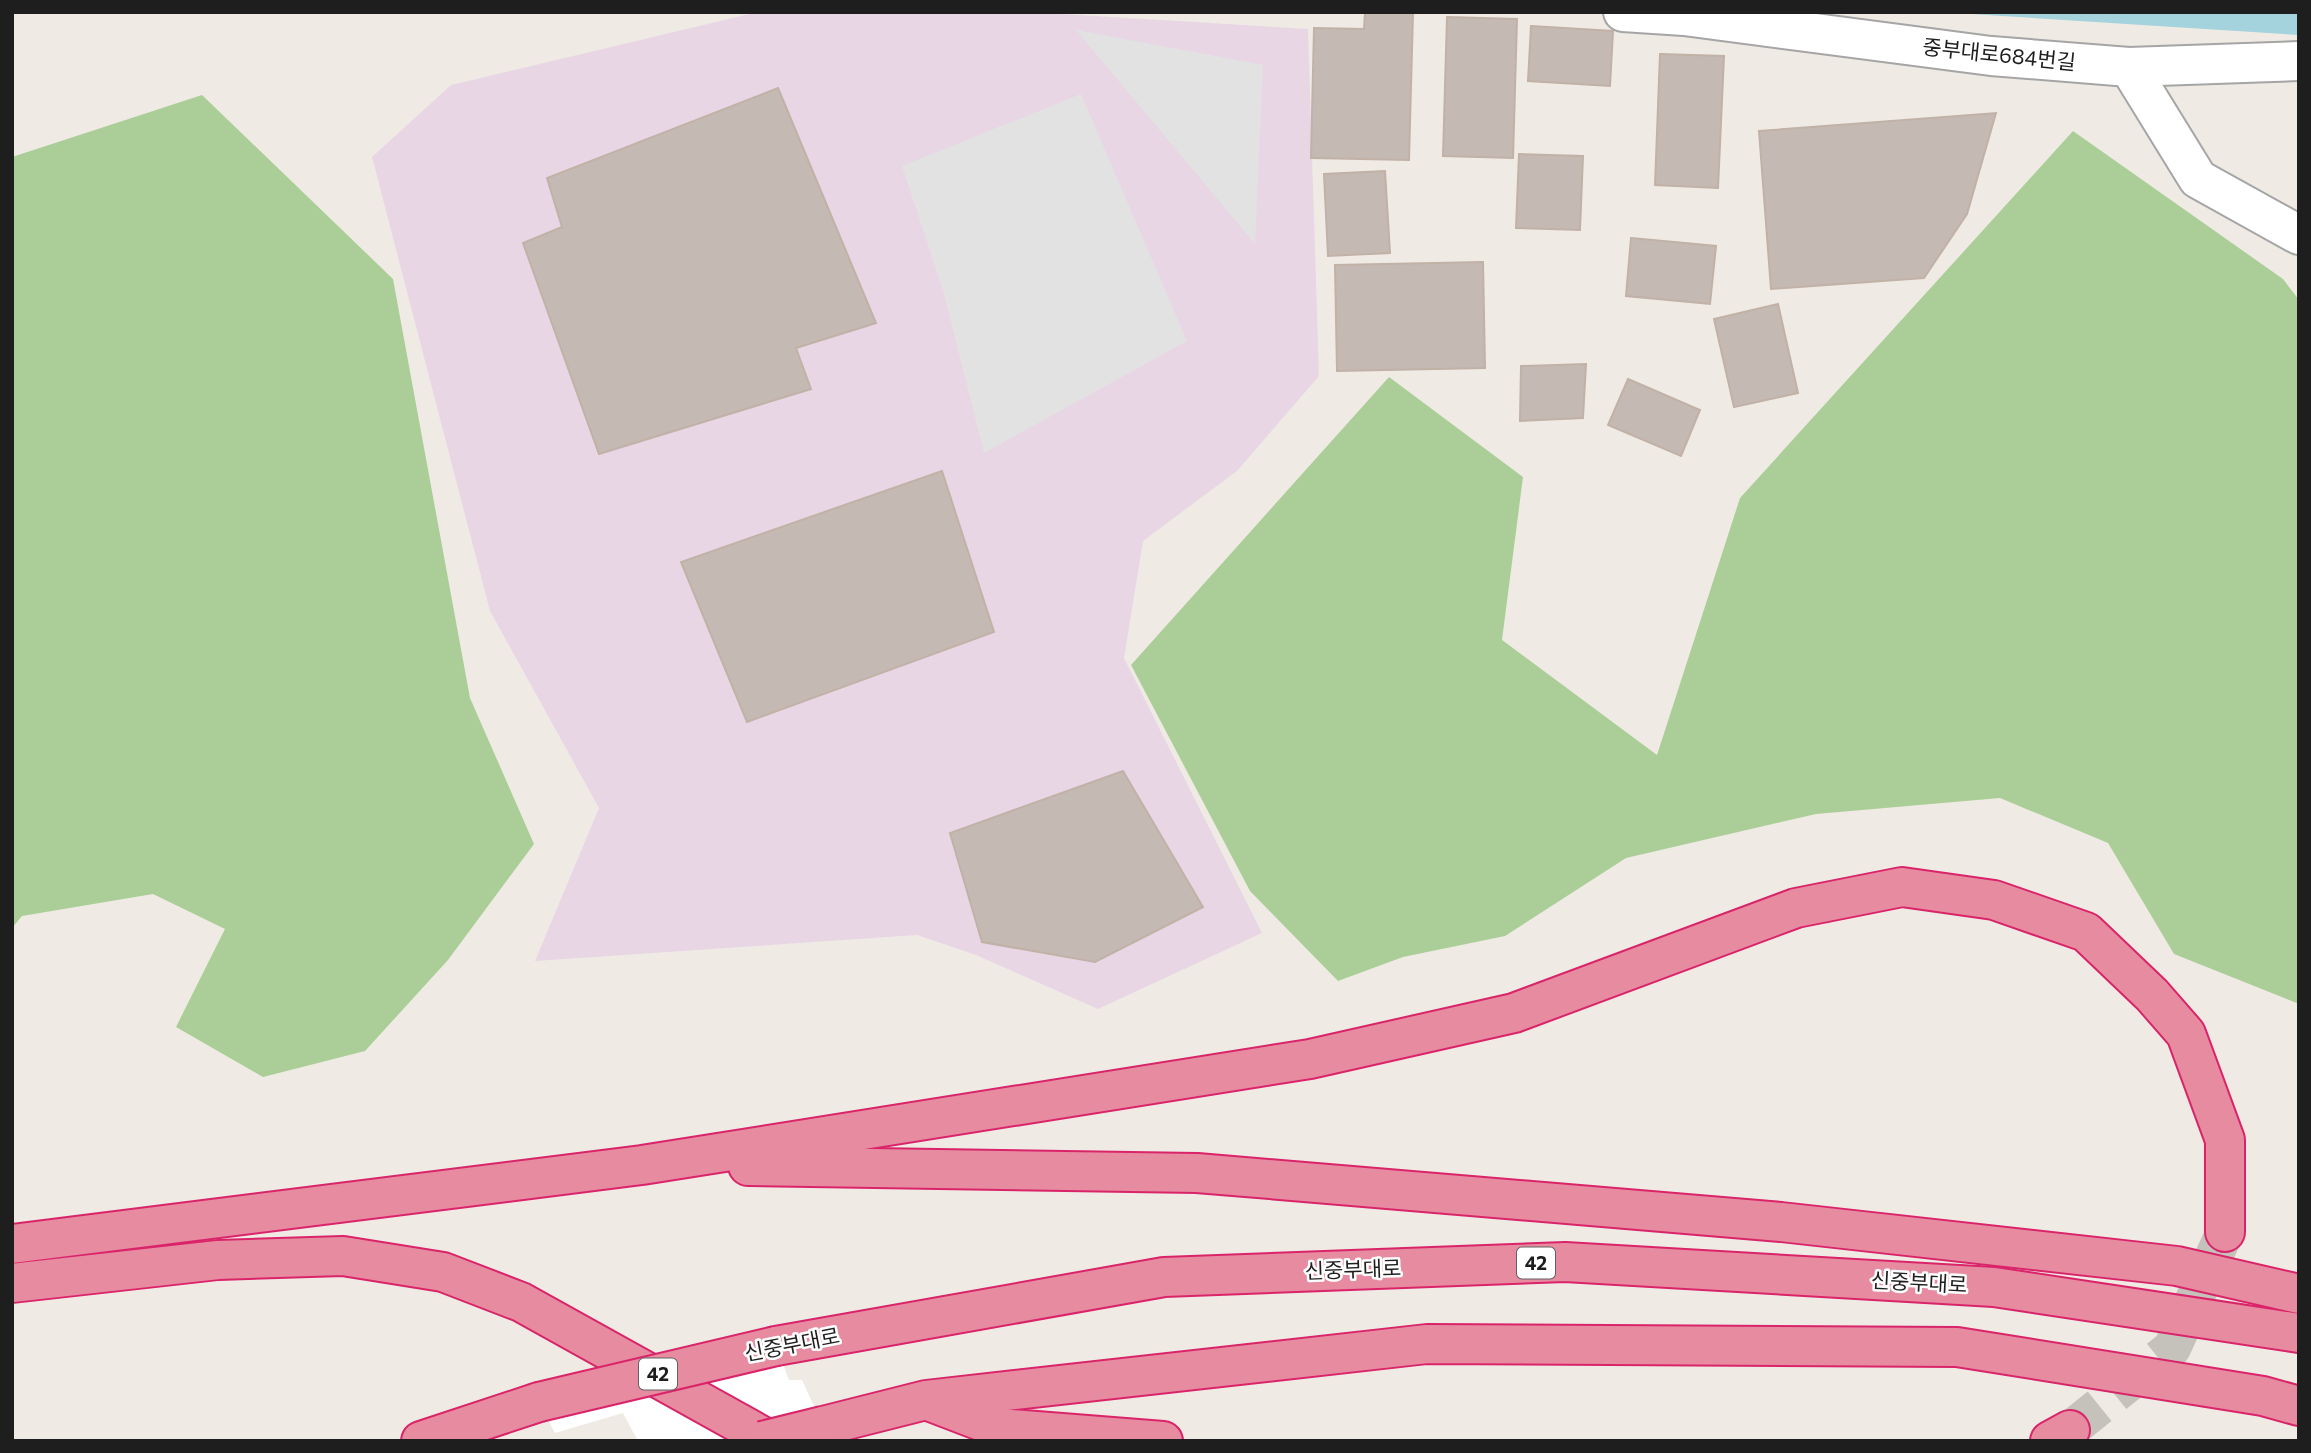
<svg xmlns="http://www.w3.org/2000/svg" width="2311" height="1453" font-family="Commissioner,'Noto Sans KR',sans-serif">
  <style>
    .industrial { fill: #e8d6e5 }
    .forest { fill: #abce98 }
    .parking { fill: #e2e2e2 }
    .water { fill: #a4d2dd }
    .pier { fill: #fff }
    .building { fill: #c4bab3; stroke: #c1b1a6; stroke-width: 2 }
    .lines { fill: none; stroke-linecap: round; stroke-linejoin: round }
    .highway-tunnel { stroke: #c5c2bc; stroke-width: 38; stroke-dasharray: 38 19; stroke-linecap: butt }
    .minor-casing { stroke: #a5a5a5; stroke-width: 42 }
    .highway-casing { stroke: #da246a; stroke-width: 42 }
    .minor { stroke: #fff; stroke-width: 38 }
    .highway { stroke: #e78ba0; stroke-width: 38 }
    .highway-bridge-casing { stroke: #da246a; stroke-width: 42; stroke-linecap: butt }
    .highway-bridge { stroke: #e78ba0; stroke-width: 38 }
    .labels { text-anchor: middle; stroke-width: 5; stroke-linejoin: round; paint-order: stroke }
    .shield { fill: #fff; stroke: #626262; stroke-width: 2 }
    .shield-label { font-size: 19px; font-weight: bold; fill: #1e1e1e }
    .street-label { font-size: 21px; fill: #1e1e1e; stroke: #fff }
  </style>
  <rect width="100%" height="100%" fill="#efebe4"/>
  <polygon class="industrial" points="758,12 1029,12 1308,29 1319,376 1237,471 1143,541 1124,658 1262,933 1098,1009 976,955 917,935 535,961 599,808 490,611 372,157 451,85"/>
  <g class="forest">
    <polygon points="202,95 393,279 470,698 534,844 448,960 365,1051 263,1077 176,1027 225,929 153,894 22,916 12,928 12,157"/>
    <polygon points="2073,131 2283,279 2299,300 2299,1004 2174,954 2108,843 2000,798 1816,814 1626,858 1505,936 1403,957 1338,981 1250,891 1131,665 1389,377 1523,477 1502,640 1657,755 1740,498"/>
  </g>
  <g class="parking">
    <polygon points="1076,30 1263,65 1255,244"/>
    <polygon points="1081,94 1187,341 984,453 943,290 902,166"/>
  </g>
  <polygon class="water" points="1940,12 2299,12 2299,35"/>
  <polygon class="pier" points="771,1333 789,1380 802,1380 830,1441 638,1441 623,1413 555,1433 532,1388"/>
  <g class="building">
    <polygon points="1365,12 1413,12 1409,160 1311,158 1314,28 1364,29"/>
    <polygon points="1447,17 1517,19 1513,158 1443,156"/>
    <polygon points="1531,26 1613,31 1610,86 1528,81"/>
    <polygon points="1660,54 1724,56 1718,188 1655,185"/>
    <polygon points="778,88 876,323 796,348 811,389 599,454 523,243 562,227 547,178"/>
    <polygon points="1996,113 1967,214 1924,278 1771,289 1759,131"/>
    <polygon points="1519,154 1583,156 1580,230 1516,228"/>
    <polygon points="1385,171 1390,253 1328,256 1324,174"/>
    <polygon points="1631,238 1716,246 1710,304 1626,296"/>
    <polygon points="1483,262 1485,368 1337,371 1335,265"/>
    <polygon points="1778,304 1798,393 1734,407 1714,319"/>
    <polygon points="1586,364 1583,418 1520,421 1521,366"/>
    <polygon points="1628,379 1700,410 1681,456 1608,425"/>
    <polygon points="942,471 994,632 747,722 681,562"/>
    <polygon points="1123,771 1203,907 1095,962 982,942 950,833"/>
  </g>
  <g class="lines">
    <polyline class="highway-tunnel" points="2070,1430 2172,1348 2225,1232"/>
    <g class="minor-casing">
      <g id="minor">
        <polyline points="1623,12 1684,16 1991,56 2129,67 2198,179 2299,235"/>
        <polyline points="2129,67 2299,61"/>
      </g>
    </g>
    <g class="highway-casing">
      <g id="highway">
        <polyline points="748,1166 1197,1173 1781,1222 2177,1266 2299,1294"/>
        <polyline points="12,1244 642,1165 1310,1059 1514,1013 1796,908 1902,887 1994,900 2086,932 2152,995 2186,1034 2225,1140 2225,1232"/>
        <polyline points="12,1283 218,1260 343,1256 443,1272 521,1302 771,1441"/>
        <polyline points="776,1346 1164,1277 1565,1262 1994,1287 2299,1333"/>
        <polyline points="931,1402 999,1428 1163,1441"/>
        <polyline points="823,1426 926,1400 1427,1344 1957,1347 2263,1396 2299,1406"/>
        <polyline points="421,1441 539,1402"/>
        <polyline points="2050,1441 2070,1430"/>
      </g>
    </g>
    <use href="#minor" class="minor"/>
    <use href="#highway" class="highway"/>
    <g class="highway-bridge-casing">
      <g id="highway-bridge">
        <polyline points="539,1402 776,1346"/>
        <polyline points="762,1441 823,1426"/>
      </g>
    </g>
    <use href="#highway-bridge" class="highway-bridge"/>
  </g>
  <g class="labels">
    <g class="shield">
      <rect x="1517" y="1247.5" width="38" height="31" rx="5"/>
      <rect x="639" y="1358.5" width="38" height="31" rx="5"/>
    </g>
    <g class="shield-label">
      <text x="1536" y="1270">42</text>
      <text x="658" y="1381">42</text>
    </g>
    <g class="street-label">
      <text transform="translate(1999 55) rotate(6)" y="7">중부대로684번길</text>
      <text transform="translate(1353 1270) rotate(-2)" y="7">신중부대로</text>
      <text transform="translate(1919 1283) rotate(3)" y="7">신중부대로</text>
      <text transform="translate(792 1345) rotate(-11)" y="7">신중부대로</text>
    </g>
  </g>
  <rect width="2311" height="1453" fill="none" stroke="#1e1e1e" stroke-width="28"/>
</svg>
